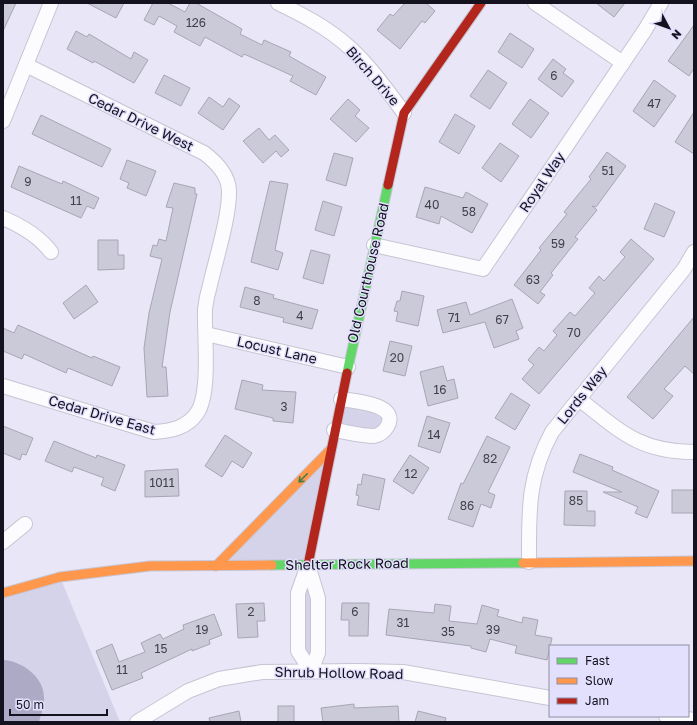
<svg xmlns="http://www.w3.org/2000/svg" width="697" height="725" font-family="'Golos Text',sans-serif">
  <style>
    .green { fill: #d5d3ea }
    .water { fill: #acaac5 }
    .building { fill: #cbcad8; stroke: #a8a6b4 }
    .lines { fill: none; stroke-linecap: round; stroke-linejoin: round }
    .street-casing { stroke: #c7c5d2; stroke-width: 16 }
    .fast-casing { stroke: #c7c5d2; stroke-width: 11 }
    .slow-casing { stroke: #c7c5d2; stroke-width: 11 }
    .jam-casing { stroke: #c7c5d2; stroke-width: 11 }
    .street { stroke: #fcfbfe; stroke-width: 14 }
    .fast { stroke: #63d668; stroke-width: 9 }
    .slow { stroke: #ff974d; stroke-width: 9 }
    .jam { stroke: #b3261e; stroke-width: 9 }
    .oneway { stroke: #3f7e47 }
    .labels { text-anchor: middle; stroke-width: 3; stroke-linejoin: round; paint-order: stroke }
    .number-label { font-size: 12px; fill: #42404c }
    .street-label { font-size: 14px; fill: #14121e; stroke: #e3e0fd }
  </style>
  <rect width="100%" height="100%" fill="#e8e6f7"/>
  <g class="green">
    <polygon points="341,399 382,407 384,431 334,430"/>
    <polygon points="330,450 309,565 318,598 311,671 298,651 308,565 216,566"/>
    <polygon points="60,577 120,722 3,722 3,593"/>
  </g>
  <path class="water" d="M3 660C22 661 44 677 44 697 45 705 41 714 39 722H3Z"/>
  <g class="building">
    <polygon points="3,3 16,3 3,31"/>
    <polygon points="87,3 124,3 116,18"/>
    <polygon points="153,3 168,3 185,12 190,3 196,3 242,29 240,34 262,45 264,40 291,52 289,56 326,77 316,95 290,81 293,76 244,54 242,57 205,37 200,46 174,32 177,26 159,16 154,25 144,20"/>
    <polygon points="405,3 426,3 435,11 425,23 422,21 400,49 377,30 390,14 393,16"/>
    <polygon points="596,3 625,3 614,17"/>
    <polygon points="694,25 694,68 689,76 668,61"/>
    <polygon points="76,31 87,37 89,34 131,59 134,52 148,60 134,83 94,61 93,63 67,49"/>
    <polygon points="510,33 534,49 522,68 498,52"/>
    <polygon points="553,59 566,69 563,73 574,81 562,97 538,79"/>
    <polygon points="488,70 507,83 490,109 470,96"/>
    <polygon points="164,75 190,88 181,106 155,93"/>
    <polygon points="654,80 676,96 654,127 633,111"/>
    <polygon points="209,97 223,107 229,98 240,106 223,130 198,113"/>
    <polygon points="348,99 360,110 355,116 369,128 356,142 330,119"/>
    <polygon points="530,99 549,113 531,138 512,124"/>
    <polygon points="694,112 694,154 675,142"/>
    <polygon points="455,114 475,126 459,154 439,142"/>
    <polygon points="41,115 111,149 102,167 32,134"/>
    <polygon points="259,128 269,140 275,135 289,150 281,157 276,151 263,163 243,141"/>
    <polygon points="500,143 519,156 501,182 482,168"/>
    <polygon points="607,152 626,166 596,207 592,206 597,210 575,237 578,239 551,273 553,275 540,292 545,295 538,304 514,285 541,250 539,248 567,214 564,212 591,179 589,177"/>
    <polygon points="334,153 353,158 346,186 326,180"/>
    <polygon points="127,160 156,171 146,196 127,188 129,183 120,179"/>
    <polygon points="19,166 62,184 63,181 99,198 94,209 87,206 81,218 11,187"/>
    <polygon points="270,181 288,184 275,250 283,253 278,270 251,262"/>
    <polygon points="174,183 195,188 195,194 197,194 170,312 162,367 166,367 168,396 147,397 144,348 149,313 162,259 150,256 153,245 157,246 159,239 166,241 173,208 166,207"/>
    <polygon points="425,187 463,198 466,192 488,204 472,233 441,216 439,224 416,217"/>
    <polygon points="323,201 342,207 334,236 315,230"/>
    <polygon points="655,203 675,212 664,237 644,229"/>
    <polygon points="631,239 654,259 539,394 522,379 534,365 528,360 539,347 544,351 557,335 553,331 570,312 575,316 595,293 589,288 599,276 604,281 625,257 620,252"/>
    <polygon points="98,240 118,240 118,255 124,255 124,269 98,270"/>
    <polygon points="311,250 330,255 323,284 303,278"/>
    <polygon points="86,285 98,302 74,319 63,303"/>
    <polygon points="245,287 274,295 273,298 318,310 312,329 283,322 284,318 240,307"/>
    <polygon points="402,291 424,296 418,326 396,321 398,312 394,311 397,301 400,301"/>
    <polygon points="512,299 523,328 516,331 519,339 494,348 485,322 443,333 437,310 466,302 470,315"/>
    <polygon points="694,317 694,374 685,366 664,389 673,396 653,419 627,397"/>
    <polygon points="18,325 92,358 93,356 120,367 112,386 68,368 66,373 24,354 22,359 3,351 3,328 14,333"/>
    <polygon points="390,341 412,346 405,376 383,371"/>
    <polygon points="443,366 447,381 454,379 458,398 428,406 420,372"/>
    <polygon points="242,380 263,385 262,390 296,392 293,423 273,421 273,418 235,409"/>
    <polygon points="511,393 530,405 515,430 495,418"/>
    <polygon points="427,416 450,423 440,453 418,446"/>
    <polygon points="3,426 33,438 26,455 22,454 20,460 3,453"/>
    <polygon points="225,435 252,453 243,468 232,461 222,477 205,466"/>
    <polygon points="487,436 510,447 488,492 495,495 491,508 481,504 473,527 448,519 461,483 463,484"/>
    <polygon points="54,441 96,458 97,455 125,465 115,491 101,485 104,478 74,467 72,472 45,461"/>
    <polygon points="580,454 613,467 612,470 659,491 647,518 635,513 638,507 603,492 622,492 573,472"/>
    <polygon points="410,455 429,468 413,494 393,481"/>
    <polygon points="178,469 179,496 145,497 145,471"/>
    <polygon points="363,474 385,479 379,510 357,505 359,496 356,495 358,484 361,485"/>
    <rect x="672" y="490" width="22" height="23"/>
    <polygon points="565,491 587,491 587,511 595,511 595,526 564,525"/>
    <polygon points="264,603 265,621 257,621 258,637 238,638 236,604"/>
    <polygon points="342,603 369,603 368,636 349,636 349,620 341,620"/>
    <polygon points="435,604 451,606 449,621 477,624 482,605 499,610 497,616 522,623 523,617 538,620 535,635 552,638 547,660 515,653 517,646 490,639 486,652 471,648 471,646 386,635 389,609 434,613"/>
    <polygon points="214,614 222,635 209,640 210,644 192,651 192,649 141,673 143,678 112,690 96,651 112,644 119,662 145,652 141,643 160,634 163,639 184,629 183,625"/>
    <polygon points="354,704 354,708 398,706 399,722 323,722 321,708"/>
    <rect x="278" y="706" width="16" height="16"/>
    <polygon points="239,711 241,722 210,722 209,718"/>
    <polygon points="418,711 446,718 445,722 415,722"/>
  </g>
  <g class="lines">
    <g class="street-casing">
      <g id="street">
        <path d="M278 3C303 15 328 28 349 47 370 66 387 90 404 113"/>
        <polyline points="535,3 623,63"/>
        <polyline points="3,121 51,3"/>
        <path d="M3 218C22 226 39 236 51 252"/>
        <polyline points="374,245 483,269 645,30 661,3"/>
        <polyline points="206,334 348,367"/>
        <path d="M3 386 154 432C171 431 187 428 197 413 211 393 204 334 205 309 206 301 208 292 210 285 216 259 230 214 229 190 228 174 216 162 204 153L26 65"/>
        <path d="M579 399C620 431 639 452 694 452"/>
        <path d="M334 430C347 432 362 436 374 436 379 435 384 432 387 427 401 404 354 401 341 399"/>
        <polyline points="3,542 25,524"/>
        <path d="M529 562C529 513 527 478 552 432L684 269 694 252"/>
        <polygon points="308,565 318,598 318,653 311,671 298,651 298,593"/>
        <polyline points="666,716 694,720"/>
        <polyline points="137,722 188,691 219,679 262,672 358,671 403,672 550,698"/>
      </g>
    </g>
    <g class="fast-casing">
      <g id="fast">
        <polyline points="347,373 388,185"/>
        <polyline points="272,565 523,563"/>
      </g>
    </g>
    <g class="slow-casing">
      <g id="slow">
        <polyline points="523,563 694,561"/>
        <polyline points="216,566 330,450"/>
        <polyline points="3,593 60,577 150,566 272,565"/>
      </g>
    </g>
    <g class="jam-casing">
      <g id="jam">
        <polyline points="388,185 404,113 481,3"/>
        <polyline points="308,565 347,373"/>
      </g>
    </g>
    <use href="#street" class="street"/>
    <use href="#fast" class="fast"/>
    <use href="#slow" class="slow"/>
    <use href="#jam" class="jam"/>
  </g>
  <defs><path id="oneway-shaft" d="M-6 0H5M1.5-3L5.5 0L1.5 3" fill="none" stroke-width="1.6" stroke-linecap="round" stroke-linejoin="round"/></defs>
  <use class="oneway" href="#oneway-shaft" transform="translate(303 478) rotate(135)"/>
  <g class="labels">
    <g class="number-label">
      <text x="196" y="27">126</text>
      <text x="554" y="80">6</text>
      <text x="654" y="108">47</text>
      <text x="608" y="175">51</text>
      <text x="28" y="186">9</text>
      <text x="76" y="205">11</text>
      <text x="432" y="209">40</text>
      <text x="469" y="216">58</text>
      <text x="558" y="248">59</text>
      <text x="533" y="284">63</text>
      <text x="257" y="305">8</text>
      <text x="300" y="320">4</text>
      <text x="454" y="322">71</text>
      <text x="502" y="324">67</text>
      <text x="574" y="337">70</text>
      <text x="397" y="362">20</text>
      <text x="440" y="394">16</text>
      <text x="284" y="411">3</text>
      <text x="434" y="439">14</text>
      <text x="490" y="463">82</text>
      <text x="411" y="478">12</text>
      <text x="162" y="487">1011</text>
      <text x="576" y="505">85</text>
      <text x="467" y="510">86</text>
      <text x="251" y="616">2</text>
      <text x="355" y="616">6</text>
      <text x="403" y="627">31</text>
      <text x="202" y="634">19</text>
      <text x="493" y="634">39</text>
      <text x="448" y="636">35</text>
      <text x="161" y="653">15</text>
      <text x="122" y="674">11</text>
    </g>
    <g class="street-label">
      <text transform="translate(373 76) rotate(49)" y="5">Birch Drive</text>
      <text transform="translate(141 122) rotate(26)" y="5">Cedar Drive West</text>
      <text transform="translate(542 182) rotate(-56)" y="5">Royal Way</text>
      <text transform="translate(368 273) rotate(-77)" y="5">Old Courthouse Road</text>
      <text transform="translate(277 350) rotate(13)" y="5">Locust Lane</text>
      <text transform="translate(582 395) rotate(-51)" y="5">Lords Way</text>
      <text transform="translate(102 415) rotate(16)" y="5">Cedar Drive East</text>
      <text transform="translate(347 564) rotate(-1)" y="5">Shelter Rock Road</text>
      <text transform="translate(339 673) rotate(1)" y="5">Shrub Hollow Road</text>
    </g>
  </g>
  <rect width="697" height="725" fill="none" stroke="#14121e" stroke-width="8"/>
  <rect x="549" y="645" width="140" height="72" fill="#e3e0fd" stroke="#908ea4"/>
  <rect x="557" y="658" width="20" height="6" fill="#63d668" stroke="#908ea4"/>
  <text x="585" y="665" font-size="12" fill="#14121e">Fast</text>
  <rect x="557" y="678" width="20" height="6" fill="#ff974d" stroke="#908ea4"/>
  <text x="585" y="685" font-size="12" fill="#14121e">Slow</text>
  <rect x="557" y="698" width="20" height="6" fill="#b3261e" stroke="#908ea4"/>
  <text x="585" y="705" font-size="12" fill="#14121e">Jam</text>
  <g transform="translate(669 28) rotate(131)" stroke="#e3e0fd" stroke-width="3" paint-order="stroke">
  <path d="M0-3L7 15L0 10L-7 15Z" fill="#14121e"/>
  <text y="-6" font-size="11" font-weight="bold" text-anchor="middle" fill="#14121e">N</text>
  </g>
  <path d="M10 709v6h97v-6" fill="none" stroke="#14121e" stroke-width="2"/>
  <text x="16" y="709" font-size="12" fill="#14121e" stroke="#e3e0fd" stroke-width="3" paint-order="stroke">50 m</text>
</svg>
